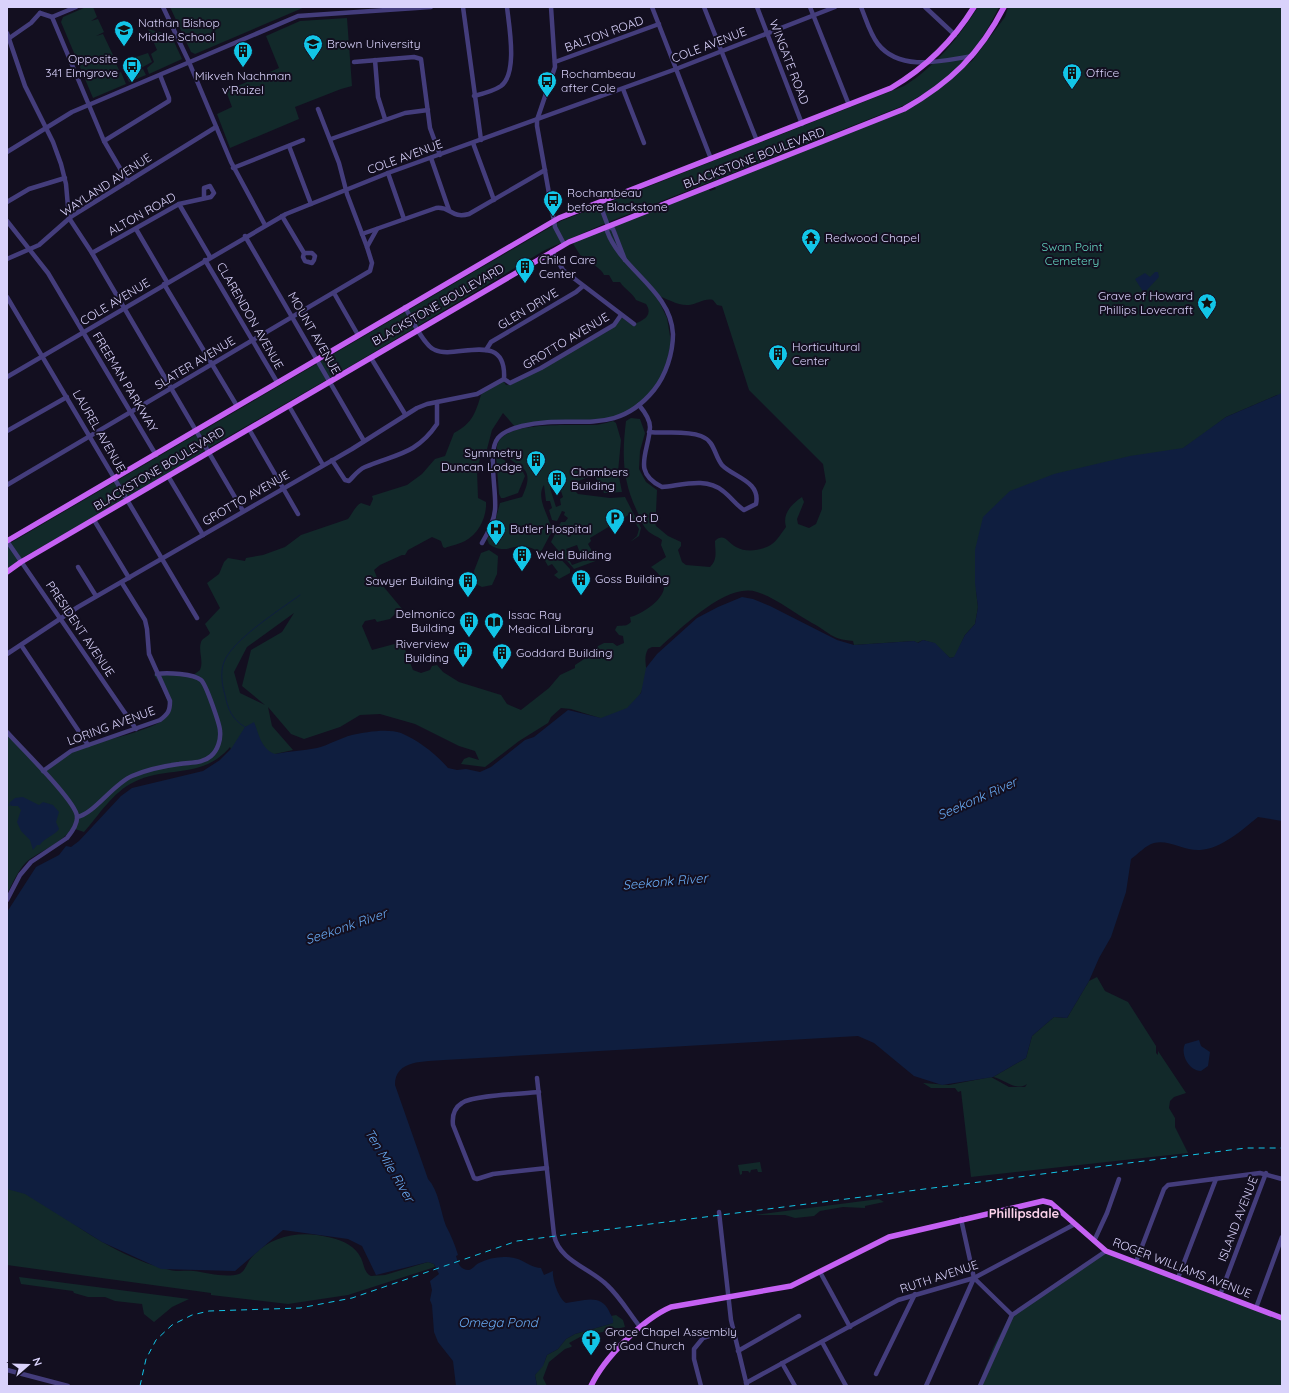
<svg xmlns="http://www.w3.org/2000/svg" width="1289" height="1393" font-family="Quicksand,sans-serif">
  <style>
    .green { fill: #12292a; fill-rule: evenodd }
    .water { fill: #0f1e3f }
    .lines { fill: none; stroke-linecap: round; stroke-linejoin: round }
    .stream { stroke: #0f1e3f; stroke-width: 1 }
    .minor { stroke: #443d7c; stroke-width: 4.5 }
    .major { stroke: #c561f3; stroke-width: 5.5 }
    .rail { stroke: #12c5e7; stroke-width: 1; stroke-dasharray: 6 5; stroke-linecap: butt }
    .labels { text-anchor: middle; stroke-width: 4; stroke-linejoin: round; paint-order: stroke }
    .poi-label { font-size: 12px; fill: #d9d2fb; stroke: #130f20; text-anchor: start }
    .street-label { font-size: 12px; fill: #d9d2fb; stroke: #130f20 }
    .park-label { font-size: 12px; fill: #64d5c0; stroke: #130f20 }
    .water-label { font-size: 13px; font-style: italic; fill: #68aaf3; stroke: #130f20 }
    .neighbourhood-label { font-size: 13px; font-weight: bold; fill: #fcd3eb; stroke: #130f20 }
  </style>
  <rect width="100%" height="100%" fill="#130f20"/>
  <g class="green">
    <polygon points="86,7 93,7 97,17 91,21 98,19 104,32 96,36 103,34 113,55 106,60 113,57 119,70 112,73 112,75 121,72 126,84 93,98 61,22 63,17"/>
    <polygon points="170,7 305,7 195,54 191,52"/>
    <path d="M978 7H999C987 32 969 62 946 79 933 88 918 97 905 105L606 223 545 250 354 364 212 446 167 475 24 557 7 569V545L561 221 904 86C935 67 959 37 978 7Z"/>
    <path d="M1008 7H1282V395H1277L1226 417 1201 436 976 590 978 607 975 624 965 635 955 657 950 658 933 643 923 640 917 643 914 641 854 645 853 641C830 639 831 633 812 623 794 613 776 598 757 592 726 582 681 629 660 647H652L648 649C643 658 647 665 646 674 643 698 632 706 616 723L571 709 561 708 551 717 548 723 519 741 485 767 461 764 464 759 469 757 479 760 475 751 459 746 415 724 380 714 360 715 340 727 304 739 291 734 268 707 272 726 293 750 275 754 220 760 231 749 230 747C202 780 168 765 134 782 113 792 99 815 84 832L72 828C63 842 43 850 30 859 19 867 13 883 7 894V733L42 771C74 740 124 742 162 721 177 709 162 688 154 675L157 673 192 676 200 670C204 661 198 651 201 642 202 638 208 637 210 633L205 624 220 608 207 583 219 574 224 562 228 558 245 561 246 558 263 555 285 547 301 535 348 519C353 513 355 506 361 503L370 506 373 499 372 496 407 485 422 474 435 459 445 456 454 433C474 422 475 413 482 392L503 380 506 385 512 384 610 330 621 317 632 325C642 321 654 316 646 304L636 300C632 292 625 290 620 282H613L609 275H604C601 268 593 266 589 259L580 255 572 242 708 188 710 191 716 189 714 186 905 109 972 61 1005 17ZM656 295C666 298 678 306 689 305 698 304 704 298 713 300L717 305 722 306 749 390 823 464 826 482 822 491V509L816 524 809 528 798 524 797 519 804 502 802 497C792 504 782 513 786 527 783 531 776 542 772 544 762 551 746 553 736 547 728 543 724 532 715 541 715 551 718 559 710 567L686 565 682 562 678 550 681 546V542L668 536 656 526 655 523 658 521 656 512 657 490 646 482 639 469 640 451 645 433 640 419 631 418 626 421C622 454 622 480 637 511 640 517 642 525 647 530 651 535 658 536 662 540L661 545 666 557 651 567C657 572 665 579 664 588 663 600 641 615 630 617L631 622C626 627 624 625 617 626L615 630 619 635 623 636 624 643 617 646 613 643H604L598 646 595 652 575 665V668L560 675 549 688 521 710 507 704 501 695 459 682 443 672 437 665 432 666 430 670 421 673 413 670 402 642 372 650 362 626 365 621 375 619 377 622 390 619 395 614 403 610 378 580 374 570 380 565 402 555H405L408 550 432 537 441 541 443 547 445 548C449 546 460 544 465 541 479 534 487 516 486 502L478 498 477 470 481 455 486 453 492 430 503 413 516 428 547 424 611 420 642 404 664 375 671 342 667 318ZM294 613 282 632 251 650 242 686 265 705 240 693 234 672 247 647Z"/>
    <polygon points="347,18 352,86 341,89 295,107 299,119 230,148 217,114 232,107 226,91 279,68 266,36 300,21"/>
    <polygon points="148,29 171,35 182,59 149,74 147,68 154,62 151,54 157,50"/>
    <polygon points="148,53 152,62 141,68 135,68 133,58"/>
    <polygon points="132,67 135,71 143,69 146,75 129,82 124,70"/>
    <path d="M613 421 616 423 621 440 618 472 622 492 604 493 591 469 589 470 591 476 576 482 573 489 578 494 610 498 625 497 641 528 639 536 630 542 637 536 639 529 630 514 590 538 591 541 588 544 596 558 601 559 574 569 551 542 561 522H565L568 518 564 515 565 512 562 511 557 521 552 520 549 510 552 508 550 501H546L544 485C535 498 550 517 552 531L542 550 539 552C516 537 508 558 489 544L487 539 496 518 500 503 522 497C526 488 531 477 524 469L497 450C494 419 574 426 592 425 599 425 606 423 613 421ZM561 482 563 487 557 489 558 492 561 491 563 497 560 499 561 505 556 507 550 488 553 487V485ZM577 545 583 561 572 565 566 554 568 553 566 549Z"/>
    <polygon points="496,455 523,472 525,476 518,493 504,498 501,498 499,494"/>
    <polygon points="489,550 498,556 497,574 492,585 482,587 476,584 474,571 481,553"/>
    <polygon points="549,551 555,553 570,569 570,573 559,579 554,575 558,572 552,564 548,566 544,559 545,554"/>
    <path d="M1097 977 1105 991 1128 1002 1156 1046V1053L1158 1055V1051L1186 1093 1174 1097 1170 1101 1169 1108 1175 1118V1127L1188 1153 971 1177 961 1091 958 1092 955 1088H931L923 1083 949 1085 991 1077 1009 1087H1025L1027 1084C1016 1092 1004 1079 993 1077L1026 1058 1032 1036 1054 1017 1067 1018 1089 981Z"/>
    <polygon points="760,1162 762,1172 758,1172 757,1169 751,1170 750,1173 748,1171 742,1171 742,1174 740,1175 738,1165"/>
    <path d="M7 1174C58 1212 107 1255 170 1270 177 1272 186 1270 194 1271 207 1273 226 1278 239 1274 246 1271 247 1262 252 1257 272 1234 303 1230 332 1238 344 1241 355 1246 361 1258 364 1264 364 1273 371 1276L385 1275 428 1262 434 1264 435 1267 348 1295 288 1304 211 1295V1293L7 1265Z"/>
    <polygon points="879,1199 884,1202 865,1206 865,1208 843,1207 820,1211 814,1216 795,1218 785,1215 755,1215"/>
    <polygon points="1104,1251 1282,1321 1282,1386 978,1386 993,1348 1010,1315"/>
    <polygon points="19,1277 27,1278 189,1299 172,1307 154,1322 144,1314 142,1304 115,1301 105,1297 88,1297 74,1293 73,1291 21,1284"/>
    <polygon points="616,1315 623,1320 625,1327 580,1337 569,1343 572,1346 571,1347 565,1349 549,1362 543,1378 547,1386 537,1386 535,1375 544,1363 547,1355 558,1349 566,1339 575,1334 613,1323 611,1316"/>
  </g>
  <g class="water">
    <polygon points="1155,272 1158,272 1159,277 1144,293 1135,279 1145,273 1150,277"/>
    <path d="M1282 393V821L1258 817C1242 830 1221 849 1200 850 1185 851 1168 839 1154 843 1146 845 1138 854 1131 859L1126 892 1111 937 1099 958 1089 981 1067 1018 1054 1017 1032 1036 1026 1058 993 1077 942 1085 914 1076 874 1043 858 1036 444 1060C425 1062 395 1059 395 1085L428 1179C439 1191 440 1210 446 1226 451 1235 455 1245 458 1255L456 1256C458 1263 460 1270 469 1270 473 1269 475 1265 479 1263 491 1257 505 1255 518 1259 526 1262 533 1268 541 1268L544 1275 553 1271C552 1278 558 1298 566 1303 582 1301 601 1293 609 1311 611 1316 614 1318 613 1323L610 1324 575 1334 566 1339 558 1349 547 1355 543 1366 535 1375 537 1386H456L453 1361 438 1342 434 1332 432 1305 430 1300 432 1290 430 1281 439 1274 434 1264 428 1262 376 1275 362 1246 348 1239 283 1230 235 1271 161 1269 102 1242 25 1194 7 1189V912L36 867 59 855 66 846 71 847 79 841 121 796 132 788 203 771 220 760 231 749 245 727 254 722C259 734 261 749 275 754 289 751 303 751 317 748 329 745 340 738 352 735 366 732 387 728 401 733 418 740 436 754 448 768L457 770 466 769 480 772 491 767 525 740 534 737 568 710 601 718 627 708 641 693 646 668 657 654 697 618 718 607 742 597 753 599 770 606 837 640 854 645 914 641 918 643 923 640 935 643 950 658 954 657 965 635 975 624 978 607 975 583V550L983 517 1010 491 1054 474 1130 456 1183 448 1226 417Z"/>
    <path d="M23 797 39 805 43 802 53 805 59 812 56 822 59 829C54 836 44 838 40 845H37L33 850 30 840 21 831 17 822 21 810 18 806H12L9 803 15 798Z"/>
    <path d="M1199 1040 1201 1046 1210 1052 1208 1066 1201 1071C1189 1071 1180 1054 1185 1044Z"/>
  </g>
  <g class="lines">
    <g class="stream">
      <path d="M245 727C232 719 228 710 225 695 222 685 220 672 224 662 232 640 281 609 300 595"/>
      <polyline points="7,805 11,805"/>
    </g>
    <g class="minor">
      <polyline points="163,7 189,62 231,162 265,225"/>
      <polyline points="463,7 481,140"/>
      <polyline points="551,7 555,67 537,120 537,126 555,227 564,244"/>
      <polyline points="652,7 711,159"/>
      <polyline points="704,7 757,141"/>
      <polyline points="757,7 802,124"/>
      <polyline points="810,7 849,105"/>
      <path d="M861 7C866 19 870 34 878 44 900 72 942 61 972 56"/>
      <polyline points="925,7 955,35"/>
      <polyline points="40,13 52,17 76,7"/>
      <polyline points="52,17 104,141 128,182"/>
      <polyline points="7,33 25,86 53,142 61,164 66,184 69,218 92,253 243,511"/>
      <polyline points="8,39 31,23 40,13"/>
      <polyline points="375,60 378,97 385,119"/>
      <polyline points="354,62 414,57 421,59 430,128 440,155"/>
      <polyline points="555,62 659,24"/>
      <polyline points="623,89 644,143"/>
      <path d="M474 96C482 94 494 91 501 86 518 73 509 26 507 7"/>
      <polyline points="331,139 405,113 428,110"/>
      <polyline points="104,141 169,101 169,98 160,75"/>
      <polyline points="473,143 494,200"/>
      <polyline points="289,146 311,204"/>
      <polyline points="7,152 72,112 298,16 431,7"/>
      <polyline points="431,158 449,210"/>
      <polyline points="233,168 303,140"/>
      <polyline points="388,173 404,219"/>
      <polyline points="7,202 29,189 65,178"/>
      <polyline points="599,202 608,226 613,229 625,260"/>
      <polyline points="179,204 210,257"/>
      <polyline points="282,216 304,253 303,257 305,261 312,263 314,260 315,256 312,253 304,253"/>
      <polyline points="7,221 48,273 156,455"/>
      <polyline points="136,229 167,282"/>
      <path d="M362 234 436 208C451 206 451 219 469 214L545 170"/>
      <polyline points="245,236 364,441"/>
      <polyline points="367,247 377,229"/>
      <polyline points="552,251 563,270 634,324"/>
      <polyline points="92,253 179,204 211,197 214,193 210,186 204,188 204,198"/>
      <polyline points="7,259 39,245 72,216 216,127"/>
      <polyline points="205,260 277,382"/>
      <polyline points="164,284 237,406"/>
      <polyline points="334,293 358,335"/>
      <polyline points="7,297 197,618"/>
      <path d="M405 307C411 318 424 346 435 350 456 360 507 329 504 379L510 383 541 368 614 325 621 315"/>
      <polyline points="486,350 491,342 576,292 583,286"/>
      <polyline points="371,358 405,414"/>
      <polyline points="7,377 286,214 388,173 676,69 835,7"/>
      <path d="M639 405C644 411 650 420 650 427 649 452 631 472 662 487 683 485 706 477 723 491 731 497 736 505 744 510L756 504C761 481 733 477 722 465 714 455 715 441 701 436 684 430 666 434 649 432"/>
      <polyline points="289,406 323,465"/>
      <polyline points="249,429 298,514"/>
      <polyline points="7,431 67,397"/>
      <path d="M332 460 345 480 349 481C354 476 358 470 365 467 395 454 416 455 437 424V402"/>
      <polyline points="168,476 203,535"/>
      <polyline points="7,485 370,271 372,263 367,247 347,194 339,163 318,109"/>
      <polyline points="94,520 129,578"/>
      <polyline points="7,541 136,729"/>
      <path d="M482 543C488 533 494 522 495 510 497 492 487 451 498 438 504 431 514 428 522 426 573 413 614 439 654 390 666 375 673 353 673 334 671 290 621 270 607 231L608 226"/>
      <polyline points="78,567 96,596"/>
      <polyline points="21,645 88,745"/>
      <polyline points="7,654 78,607 352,449 417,408 427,404 477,394 504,379"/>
      <path d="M7 732C20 747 75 800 77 816 78 824 72 832 67 838L31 862 20 875 7 900"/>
      <path d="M43 771 71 751 160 720C168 714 170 711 170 701L149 654 147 629 145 620 122 583"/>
      <path d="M77 817C94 814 113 784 132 776 146 770 164 766 179 764 190 762 202 764 211 756 218 750 221 739 220 731 220 725 206 684 201 680 194 674 167 672 157 674"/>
      <path d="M537 1078 554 1235C559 1261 590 1268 607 1285 620 1297 629 1313 640 1327"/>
      <path d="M539 1092C522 1094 473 1095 462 1103 454 1108 452 1116 453 1125L474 1178 477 1179 493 1174 547 1168"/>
      <polyline points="719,1212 731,1320 747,1386"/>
      <polyline points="961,1219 974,1278 1012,1315"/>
      <polyline points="1094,1241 1107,1213 1119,1179"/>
      <polyline points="1136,1262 1164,1189 1168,1185 1260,1173 1282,1179"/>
      <polyline points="820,1272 850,1327"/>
      <polyline points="1178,1278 1216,1179"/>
      <polyline points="1220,1295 1266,1173"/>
      <polyline points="1256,1308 1282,1237"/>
      <polyline points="822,1342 846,1386"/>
      <polyline points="738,1351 799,1316"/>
      <polyline points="782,1363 795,1386"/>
      <polyline points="7,1370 68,1386"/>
      <polyline points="876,1374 915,1294"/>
      <polyline points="746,1383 898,1300 974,1278 1075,1224"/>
      <polyline points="701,1386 694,1359 694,1349 703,1338 733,1328"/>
      <polyline points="926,1386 974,1278"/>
      <polyline points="980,1386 1012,1315 1106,1251"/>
    </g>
    <g class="major">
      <path d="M7 541 559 218 891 88C925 68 953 41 974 7"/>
      <path d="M7 572 21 562 569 242 904 109C950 83 980 54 1004 7"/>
      <path d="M591 1386C604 1358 643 1319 671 1307L791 1286 889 1237 1043 1201 1051 1203 1106 1251 1282 1318"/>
    </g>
    <polyline class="rail" points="140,1386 146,1359 156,1340 172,1325 192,1315 209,1311 300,1308 352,1298 517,1241 1246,1148 1282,1148"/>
  </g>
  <defs>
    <g id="school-pin" transform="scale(1)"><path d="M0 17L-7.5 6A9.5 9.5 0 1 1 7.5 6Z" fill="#12c5e7" stroke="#130f20"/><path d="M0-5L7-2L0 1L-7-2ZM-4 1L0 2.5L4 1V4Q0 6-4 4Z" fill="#111"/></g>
    <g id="university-pin" transform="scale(1)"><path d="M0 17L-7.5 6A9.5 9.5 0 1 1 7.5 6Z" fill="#12c5e7" stroke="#130f20"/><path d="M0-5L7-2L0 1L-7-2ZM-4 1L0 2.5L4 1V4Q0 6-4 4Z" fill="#111"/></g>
    <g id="building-pin" transform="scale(1)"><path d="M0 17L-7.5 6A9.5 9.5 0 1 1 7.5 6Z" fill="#12c5e7" stroke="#130f20"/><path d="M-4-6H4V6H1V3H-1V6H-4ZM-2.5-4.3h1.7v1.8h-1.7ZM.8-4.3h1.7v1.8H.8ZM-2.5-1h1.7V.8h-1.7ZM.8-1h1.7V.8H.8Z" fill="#111"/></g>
    <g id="bus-pin" transform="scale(1)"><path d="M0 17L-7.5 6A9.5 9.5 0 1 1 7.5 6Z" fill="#12c5e7" stroke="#130f20"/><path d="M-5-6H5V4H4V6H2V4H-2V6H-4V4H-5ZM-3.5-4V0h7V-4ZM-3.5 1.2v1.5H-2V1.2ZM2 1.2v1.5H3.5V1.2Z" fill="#111"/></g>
    <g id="temple-pin" transform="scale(1)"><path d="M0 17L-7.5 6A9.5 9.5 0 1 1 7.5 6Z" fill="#12c5e7" stroke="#130f20"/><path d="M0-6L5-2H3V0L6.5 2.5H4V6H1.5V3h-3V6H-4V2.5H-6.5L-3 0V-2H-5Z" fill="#111"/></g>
    <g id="sight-pin" transform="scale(1)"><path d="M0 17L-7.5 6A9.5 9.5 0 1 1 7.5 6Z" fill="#12c5e7" stroke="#130f20"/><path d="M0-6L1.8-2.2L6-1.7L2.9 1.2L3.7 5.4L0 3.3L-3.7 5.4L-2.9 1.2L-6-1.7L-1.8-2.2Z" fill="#111"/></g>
    <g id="parking-pin" transform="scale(1)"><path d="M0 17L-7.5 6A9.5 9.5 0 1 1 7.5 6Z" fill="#12c5e7" stroke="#130f20"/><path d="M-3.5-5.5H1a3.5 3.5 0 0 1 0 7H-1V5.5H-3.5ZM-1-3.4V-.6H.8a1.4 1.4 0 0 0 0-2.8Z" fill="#111"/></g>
    <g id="hospital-pin" transform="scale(1)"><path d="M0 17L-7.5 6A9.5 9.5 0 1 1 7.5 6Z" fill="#12c5e7" stroke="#130f20"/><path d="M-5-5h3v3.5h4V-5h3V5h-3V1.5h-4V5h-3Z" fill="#111"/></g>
    <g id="library-pin" transform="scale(1)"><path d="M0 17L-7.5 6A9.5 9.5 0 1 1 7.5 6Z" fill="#12c5e7" stroke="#130f20"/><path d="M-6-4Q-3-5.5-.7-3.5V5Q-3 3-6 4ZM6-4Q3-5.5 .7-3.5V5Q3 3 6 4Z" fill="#111"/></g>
    <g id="church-pin" transform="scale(1)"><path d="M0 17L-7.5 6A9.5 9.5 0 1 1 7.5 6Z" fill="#12c5e7" stroke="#130f20"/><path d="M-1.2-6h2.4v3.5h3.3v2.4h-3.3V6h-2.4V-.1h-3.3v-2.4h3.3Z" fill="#111"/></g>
  </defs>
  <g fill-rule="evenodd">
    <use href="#school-pin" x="124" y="30"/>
    <use href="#university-pin" x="313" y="44"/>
    <use href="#building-pin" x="243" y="51"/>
    <use href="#bus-pin" x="132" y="66"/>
    <use href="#building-pin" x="1072" y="73"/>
    <use href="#bus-pin" x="547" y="81"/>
    <use href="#bus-pin" x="553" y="200"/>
    <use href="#temple-pin" x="811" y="238"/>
    <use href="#building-pin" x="525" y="267"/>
    <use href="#sight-pin" x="1207" y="303"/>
    <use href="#building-pin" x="778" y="354"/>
    <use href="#building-pin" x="536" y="460"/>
    <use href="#building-pin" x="557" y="479"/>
    <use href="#parking-pin" x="615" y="518"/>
    <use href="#hospital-pin" x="496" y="529"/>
    <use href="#building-pin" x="522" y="555"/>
    <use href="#building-pin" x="581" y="579"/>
    <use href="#building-pin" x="468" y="581"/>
    <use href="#building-pin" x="469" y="621"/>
    <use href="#library-pin" x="494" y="622"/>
    <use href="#building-pin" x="463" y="651"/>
    <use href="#building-pin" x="502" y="653"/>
    <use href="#church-pin" x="591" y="1339"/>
  </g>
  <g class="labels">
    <g class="poi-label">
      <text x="138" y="27">Nathan Bishop<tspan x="138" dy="14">Middle School</tspan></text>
      <text x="327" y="48">Brown University</text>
      <text x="118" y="63" text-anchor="end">Opposite<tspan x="118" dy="14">341 Elmgrove</tspan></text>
      <text x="1086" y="77">Office</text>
      <text x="561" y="78">Rochambeau<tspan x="561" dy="14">after Cole</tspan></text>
      <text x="243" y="80" text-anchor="middle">Mikveh Nachman<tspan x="243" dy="14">v’Raizel</tspan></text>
      <text x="567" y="197">Rochambeau<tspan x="567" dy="14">before Blackstone</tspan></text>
      <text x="825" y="242">Redwood Chapel</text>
      <text x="539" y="264">Child Care<tspan x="539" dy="14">Center</tspan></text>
      <text x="1193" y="300" text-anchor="end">Grave of Howard<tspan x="1193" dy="14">Phillips Lovecraft</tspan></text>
      <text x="792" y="351">Horticultural<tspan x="792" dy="14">Center</tspan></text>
      <text x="522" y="457" text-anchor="end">Symmetry<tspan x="522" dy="14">Duncan Lodge</tspan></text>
      <text x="571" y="476">Chambers<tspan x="571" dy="14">Building</tspan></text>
      <text x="629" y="522">Lot D</text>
      <text x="510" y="533">Butler Hospital</text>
      <text x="536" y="559">Weld Building</text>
      <text x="595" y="583">Goss Building</text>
      <text x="454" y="585" text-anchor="end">Sawyer Building</text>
      <text x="455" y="618" text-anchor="end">Delmonico<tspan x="455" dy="14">Building</tspan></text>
      <text x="508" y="619">Issac Ray<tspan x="508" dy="14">Medical Library</tspan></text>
      <text x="449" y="648" text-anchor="end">Riverview<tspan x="449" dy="14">Building</tspan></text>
      <text x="516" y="657">Goddard Building</text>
      <text x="605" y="1336">Grace Chapel Assembly<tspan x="605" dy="14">of God Church</tspan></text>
    </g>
    <g class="street-label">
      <text transform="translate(604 34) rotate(-20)" y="4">BALTON ROAD</text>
      <text transform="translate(709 45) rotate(-21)" y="4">COLE AVENUE</text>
      <text transform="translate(789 62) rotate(69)" y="4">WINGATE ROAD</text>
      <text transform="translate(405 157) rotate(-20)" y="4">COLE AVENUE</text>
      <text transform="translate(754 158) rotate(-21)" y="4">BLACKSTONE BOULEVARD</text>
      <text transform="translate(106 185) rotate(-33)" y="4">WAYLAND AVENUE</text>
      <text transform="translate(142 214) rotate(-29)" y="4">ALTON ROAD</text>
      <text transform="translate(115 302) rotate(-31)" y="4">COLE AVENUE</text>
      <text transform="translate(438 305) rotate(-30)" y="4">BLACKSTONE BOULEVARD</text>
      <text transform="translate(528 309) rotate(-31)" y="4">GLEN DRIVE</text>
      <text transform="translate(250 316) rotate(60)" y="4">CLARENDON AVENUE</text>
      <text transform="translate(314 333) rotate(60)" y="4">MOUNT AVENUE</text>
      <text transform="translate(566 341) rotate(-31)" y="4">GROTTO AVENUE</text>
      <text transform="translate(195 363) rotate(-31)" y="4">SLATER AVENUE</text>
      <text transform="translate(125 382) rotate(59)" y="4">FREEMAN PARKWAY</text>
      <text transform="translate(99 431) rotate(60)" y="4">LAUREL AVENUE</text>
      <text transform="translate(159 469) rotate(-31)" y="4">BLACKSTONE BOULEVARD</text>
      <text transform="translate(246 498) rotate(-30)" y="4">GROTTO AVENUE</text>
      <text transform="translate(80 629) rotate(56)" y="4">PRESIDENT AVENUE</text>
      <text transform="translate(111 726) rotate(-20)" y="4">LORING AVENUE</text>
      <text transform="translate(1238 1219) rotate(-69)" y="4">ISLAND AVENUE</text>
      <text transform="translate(1182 1268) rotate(21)" y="4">ROGER WILLIAMS AVENUE</text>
      <text transform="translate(939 1277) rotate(-18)" y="4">RUTH AVENUE</text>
    </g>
    <g class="park-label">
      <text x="1072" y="251">Swan Point<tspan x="1072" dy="14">Cemetery</tspan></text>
    </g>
    <g class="water-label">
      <text transform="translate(977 798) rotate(-24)" y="5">Seekonk River</text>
      <text transform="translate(665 881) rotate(-5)" y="5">Seekonk River</text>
      <text transform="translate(346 926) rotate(-19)" y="5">Seekonk River</text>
      <text transform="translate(390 1165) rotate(59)" y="5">Ten Mile River</text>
      <text x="498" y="1327">Omega Pond</text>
    </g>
    <g class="neighbourhood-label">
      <text x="1024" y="1218">Phillipsdale</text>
    </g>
  </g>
  <rect width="1289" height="1393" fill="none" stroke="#d9d2fb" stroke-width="16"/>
  <g transform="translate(28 1365) rotate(70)" stroke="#130f20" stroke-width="3" paint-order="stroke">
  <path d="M0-3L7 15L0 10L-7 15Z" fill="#d9d2fb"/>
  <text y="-6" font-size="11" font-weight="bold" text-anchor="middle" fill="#d9d2fb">N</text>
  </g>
</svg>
